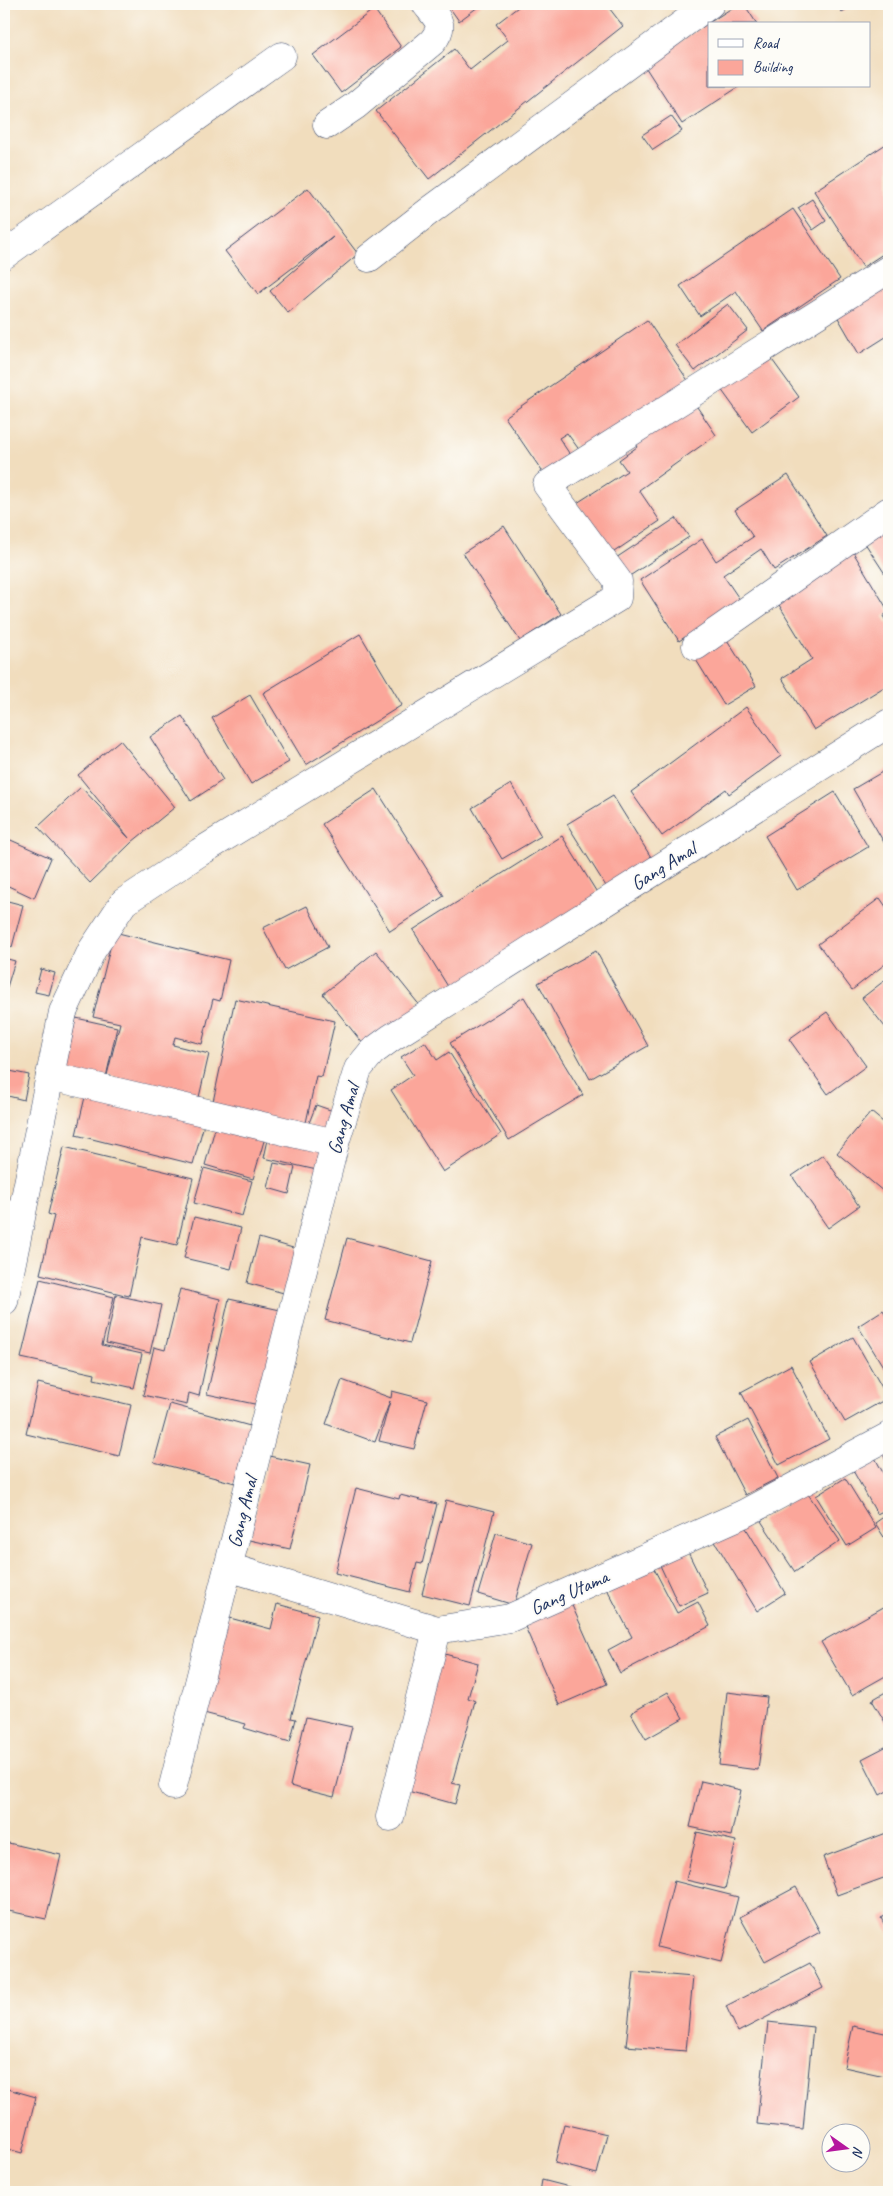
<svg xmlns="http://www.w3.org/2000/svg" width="893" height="2196" font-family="Caveat,sans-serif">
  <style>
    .building { fill: #fba69a }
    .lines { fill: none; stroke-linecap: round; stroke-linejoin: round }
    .minor-casing { stroke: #3b496c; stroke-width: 29 }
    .minor { stroke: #fff; stroke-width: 28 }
    .labels { text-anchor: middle; stroke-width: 4; stroke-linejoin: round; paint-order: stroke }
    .street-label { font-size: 20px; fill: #1b2f5e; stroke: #fdfcf7 }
  </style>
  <rect width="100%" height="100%" fill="#fdfcf7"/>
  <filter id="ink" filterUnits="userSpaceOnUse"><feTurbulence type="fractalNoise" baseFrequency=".02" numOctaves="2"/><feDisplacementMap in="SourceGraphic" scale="10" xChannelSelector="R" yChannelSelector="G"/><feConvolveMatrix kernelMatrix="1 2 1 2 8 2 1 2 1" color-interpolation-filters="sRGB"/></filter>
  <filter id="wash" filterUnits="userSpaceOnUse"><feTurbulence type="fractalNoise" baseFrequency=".0096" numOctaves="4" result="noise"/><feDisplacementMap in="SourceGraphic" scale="20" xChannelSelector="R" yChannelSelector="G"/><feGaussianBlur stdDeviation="1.12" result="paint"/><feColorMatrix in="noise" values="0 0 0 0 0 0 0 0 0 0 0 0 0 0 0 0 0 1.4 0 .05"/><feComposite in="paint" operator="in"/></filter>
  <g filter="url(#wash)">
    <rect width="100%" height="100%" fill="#f1ddbd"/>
    <g id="blocks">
      <g class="building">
        <polygon points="447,4 482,4 459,21"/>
        <polygon points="522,4 606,4 623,26 429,179 376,111 454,49 470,70 508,40 496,24"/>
        <polygon points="738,4 744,4 757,24 709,24 709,86 740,86 682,124 644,65"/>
        <polygon points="836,4 855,4 842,12"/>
        <polygon points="374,9 401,47 341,93 313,55"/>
        <polygon points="671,116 682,131 653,150 642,135"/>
        <polygon points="886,144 889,149 889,250 863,267 814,191"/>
        <polygon points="308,188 358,254 288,313 270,291 333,237 258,294 225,251"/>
        <polygon points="812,199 826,221 813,230 798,208"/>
        <polygon points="793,209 840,279 763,331 736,291 700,316 680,286"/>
        <polygon points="889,283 889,335 859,354 837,316"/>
        <polygon points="728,304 748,330 695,371 675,345"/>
        <polygon points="647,320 689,382 583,455 567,433 559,438 571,456 544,474 505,417"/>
        <polygon points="765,350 799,397 752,432 718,385"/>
        <polygon points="691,398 716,435 639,490 660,521 611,554 577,503 627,471 619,460 637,447 632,440"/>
        <polygon points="788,475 827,536 774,570 761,549 723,575 740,600 679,641 640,580 702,539 716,561 753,537 735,510"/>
        <polygon points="676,518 689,537 628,577 616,558"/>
        <polygon points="889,518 889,580 861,537"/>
        <polygon points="504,526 561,614 520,641 463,553"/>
        <polygon points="850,547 889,612 883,616 889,626 889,684 814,730 782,678 812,659 773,595"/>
        <polygon points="360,634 402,705 306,765 263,693"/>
        <polygon points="724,635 756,686 724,705 693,655"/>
        <polygon points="250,695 289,762 251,784 212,718"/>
        <polygon points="746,707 781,756 729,794 726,789 662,836 631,792"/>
        <polygon points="182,716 223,780 191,801 150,737"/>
        <polygon points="120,740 175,807 132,842 90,883 38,827 81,787 129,838 78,775"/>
        <polygon points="889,768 889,851 853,789"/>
        <polygon points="511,784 541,836 502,859 472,808"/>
        <polygon points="376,789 444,896 390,931 322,824"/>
        <polygon points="835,792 868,847 797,890 765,836"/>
        <polygon points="613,796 654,862 609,891 567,824"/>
        <polygon points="562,836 601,899 452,993 413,930"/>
        <polygon points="4,837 51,858 34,898 4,884"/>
        <polygon points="880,898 889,911 889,961 852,990 818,944"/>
        <polygon points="4,900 23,905 12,947 4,945"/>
        <polygon points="307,906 328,947 285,970 263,928"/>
        <polygon points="114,932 229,960 220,1001 213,999 202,1044 175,1037 173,1045 209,1054 197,1106 107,1075 120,1023 93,1017"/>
        <polygon points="376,951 421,1007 368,1050 323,994"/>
        <polygon points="596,951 648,1046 590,1079 538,983"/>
        <polygon points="4,958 15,961 7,987 4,986"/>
        <polygon points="41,969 55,973 49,995 35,992"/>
        <polygon points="889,977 889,1032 862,998"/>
        <polygon points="524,997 583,1095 509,1140 450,1043"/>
        <polygon points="235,999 335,1021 322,1077 316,1076 304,1132 211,1111"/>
        <polygon points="827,1012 866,1066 828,1094 789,1039"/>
        <polygon points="76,1018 117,1027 105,1082 64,1073"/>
        <polygon points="425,1042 437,1060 449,1052 501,1134 443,1172 391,1090 413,1075 401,1057"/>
        <polygon points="4,1058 8,1059 5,1070 29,1075 24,1100 4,1095"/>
        <polygon points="85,1097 206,1117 193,1164 76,1135"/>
        <polygon points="316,1105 336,1112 328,1132 307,1128"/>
        <polygon points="871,1112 889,1127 889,1186 884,1192 837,1153"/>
        <polygon points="217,1121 266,1134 253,1179 205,1165"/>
        <polygon points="269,1135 326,1148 321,1171 264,1158"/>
        <polygon points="64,1147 193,1178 177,1245 142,1237 129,1296 40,1274 54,1216 48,1214"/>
        <polygon points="823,1155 859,1206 828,1228 792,1176"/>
        <polygon points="274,1163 295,1167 289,1194 268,1188"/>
        <polygon points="204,1168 252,1181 242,1216 194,1203"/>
        <polygon points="194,1217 241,1228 231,1269 184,1258"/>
        <polygon points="259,1238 303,1251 291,1295 247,1283"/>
        <polygon points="347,1238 432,1261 410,1343 325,1320"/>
        <polygon points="40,1279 114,1297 102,1345 142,1354 134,1388 94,1379 95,1374 21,1358"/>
        <polygon points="180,1289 220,1299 199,1396 189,1393 187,1405 143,1395 154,1347 165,1350"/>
        <polygon points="116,1295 161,1305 150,1353 106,1343"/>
        <polygon points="229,1299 285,1311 259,1405 207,1394"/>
        <polygon points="883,1310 889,1320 889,1376 858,1326"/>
        <polygon points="853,1337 888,1398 845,1422 810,1362"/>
        <polygon points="791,1365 829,1439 779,1465 741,1392"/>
        <polygon points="342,1380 391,1398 392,1391 427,1400 414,1449 379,1441 390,1401 375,1442 326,1424"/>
        <polygon points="38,1383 131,1405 119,1456 26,1434"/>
        <polygon points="170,1404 250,1426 235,1483 154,1462"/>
        <polygon points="748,1420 778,1478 745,1495 715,1437"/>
        <polygon points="873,1454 889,1484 889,1508 877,1514 851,1467"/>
        <polygon points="889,1454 889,1469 884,1456"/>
        <polygon points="269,1456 310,1465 290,1549 249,1540"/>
        <polygon points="845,1478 876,1528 847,1546 816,1496"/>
        <polygon points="356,1488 399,1499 400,1495 437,1504 422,1564 417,1563 410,1592 335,1573"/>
        <polygon points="806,1491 840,1541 795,1572 761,1521"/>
        <polygon points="446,1500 494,1512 470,1606 422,1594"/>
        <polygon points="889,1513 889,1545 875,1523"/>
        <polygon points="743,1523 785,1593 757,1611 714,1540"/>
        <polygon points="496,1533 532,1543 514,1605 478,1594"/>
        <polygon points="686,1548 708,1593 679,1606 658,1561"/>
        <polygon points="651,1563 677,1613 698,1602 710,1626 620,1673 608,1650 632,1637 606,1587"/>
        <polygon points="570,1601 607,1684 559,1705 523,1622"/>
        <polygon points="277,1604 318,1615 291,1718 296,1719 290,1742 244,1728 246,1724 200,1712 226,1617 271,1629"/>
        <polygon points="889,1604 889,1674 852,1695 821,1642"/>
        <polygon points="441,1653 478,1663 468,1698 475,1701 452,1783 460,1785 455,1804 404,1790"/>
        <polygon points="889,1690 889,1729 872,1700"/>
        <polygon points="668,1692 683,1718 646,1739 631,1713"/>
        <polygon points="727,1692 767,1697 758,1770 719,1765"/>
        <polygon points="306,1717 352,1727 334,1797 290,1786"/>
        <polygon points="889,1745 889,1790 880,1795 862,1759"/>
        <polygon points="701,1781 741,1790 731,1836 690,1827"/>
        <polygon points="697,1832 736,1841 725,1889 686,1880"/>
        <polygon points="889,1832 889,1876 837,1895 823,1857"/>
        <polygon points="4,1842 61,1855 46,1919 4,1910"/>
        <polygon points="674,1881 738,1897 721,1963 657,1947"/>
        <polygon points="796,1887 820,1932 765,1962 740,1917"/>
        <polygon points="889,1914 889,1933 881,1918"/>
        <polygon points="810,1963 823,1988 738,2032 726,2006"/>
        <polygon points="634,1972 693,1977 686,2051 626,2046"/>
        <polygon points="768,2022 813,2027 803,2129 757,2124"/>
        <polygon points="853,2026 889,2034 889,2077 844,2067"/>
        <polygon points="8,2089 36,2097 22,2153 4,2148 4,2106"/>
        <polygon points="564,2124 607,2134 597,2174 555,2163"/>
        <polygon points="542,2180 589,2192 540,2192"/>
      </g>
    </g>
  </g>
  <g filter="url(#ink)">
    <use href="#blocks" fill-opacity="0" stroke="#3b496c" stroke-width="1"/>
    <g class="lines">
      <g class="minor-casing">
        <g id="minor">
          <path d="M327 125 355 106 432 42C446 25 438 20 426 4"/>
          <polyline points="4,255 282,56"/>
          <polyline points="369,258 428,212 710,4"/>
          <polyline points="696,646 889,511"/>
          <polyline points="50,1076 335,1143"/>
          <polyline points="4,1301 63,1012 92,950 124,902 200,852 617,598 618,581 547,485 889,269"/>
          <polyline points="228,1567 437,1630 510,1618 743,1514 889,1436"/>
          <polyline points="173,1786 335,1143 358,1069 372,1052 391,1038 889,723"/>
          <polyline points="390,1817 437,1630"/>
        </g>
      </g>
      <use href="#minor" class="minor"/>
    </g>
  </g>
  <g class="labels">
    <g class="street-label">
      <text transform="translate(663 866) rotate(-32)" y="7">Gang Amal</text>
      <text transform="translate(343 1119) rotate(-74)" y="7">Gang Amal</text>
      <text transform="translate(242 1512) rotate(-76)" y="7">Gang Amal</text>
      <text transform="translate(569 1592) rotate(-24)" y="7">Gang Utama</text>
    </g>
  </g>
  <rect width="893" height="2196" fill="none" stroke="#fdfcf7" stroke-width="20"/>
  <rect x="708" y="22" width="162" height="65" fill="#fdfcf7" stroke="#a3aaba"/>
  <rect x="718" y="39" width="25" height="8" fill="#ffffff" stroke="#a3aaba"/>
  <text x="753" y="48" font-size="15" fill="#1b2f5e">Road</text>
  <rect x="718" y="60" width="25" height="15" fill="#fba69a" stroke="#a3aaba"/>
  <text x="753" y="72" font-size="15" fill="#1b2f5e">Building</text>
  <g transform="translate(846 2148) rotate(104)"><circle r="24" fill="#fdfcf7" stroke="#a3aaba"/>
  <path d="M0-4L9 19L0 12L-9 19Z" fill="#b5179e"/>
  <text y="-8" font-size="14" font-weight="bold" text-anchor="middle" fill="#1b2f5e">N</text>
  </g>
</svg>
